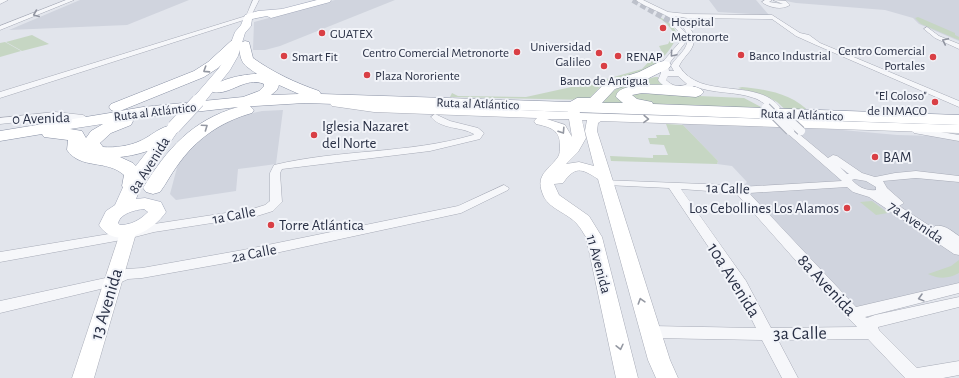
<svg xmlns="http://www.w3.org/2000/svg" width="959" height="378" font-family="'Alegreya Sans',sans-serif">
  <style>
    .built { fill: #d0d4de }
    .green { fill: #c6d6c3 }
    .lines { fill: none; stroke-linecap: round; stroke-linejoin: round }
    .street-tunnel { stroke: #bdc1cb; stroke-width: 6; stroke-dasharray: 6 3; stroke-linecap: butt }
    .highway-tunnel { stroke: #bdc1cb; stroke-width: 16; stroke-dasharray: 16 8; stroke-linecap: butt }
    .street-casing { stroke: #a7abb7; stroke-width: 1 }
    .secondary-casing { stroke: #a7abb7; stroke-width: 1 }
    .primary-casing { stroke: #a1a7b9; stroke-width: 1 }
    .highway-casing { stroke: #8890a4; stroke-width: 1 }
    .street { fill: #f6f7fa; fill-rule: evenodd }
    .secondary { fill: #fff; fill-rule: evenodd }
    .primary { fill: #fff; fill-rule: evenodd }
    .highway { fill: #fff; fill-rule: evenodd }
    .street-bridge-casing { stroke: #a7abb7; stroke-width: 10; stroke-linecap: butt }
    .primary-bridge-casing { stroke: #a1a7b9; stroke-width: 14; stroke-linecap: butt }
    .street-bridge { stroke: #f6f7fa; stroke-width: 8 }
    .primary-bridge { stroke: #fff; stroke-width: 13 }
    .oneway { stroke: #9094a0 }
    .oneway2 { stroke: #9498a2 }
    .poi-dot { fill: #d93f45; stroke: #f2f4f9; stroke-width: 1.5 }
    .labels { text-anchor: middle; stroke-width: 4; stroke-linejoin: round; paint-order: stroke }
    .far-poi-label { font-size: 13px; fill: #293045; stroke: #f2f4f9; text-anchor: start }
    .far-street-label { font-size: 13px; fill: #293045; stroke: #f2f4f9 }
    .street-label { font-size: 15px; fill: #293045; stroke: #f2f4f9 }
    .poi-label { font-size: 15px; fill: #293045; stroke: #f2f4f9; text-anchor: start }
    .near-street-label { font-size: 18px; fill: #293045; stroke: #f2f4f9 }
  </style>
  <rect width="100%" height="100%" fill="#e2e5ec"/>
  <g class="built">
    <polygon points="80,0 189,0 127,25 9,30"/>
    <polygon points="335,0 395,0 280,46 265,50 253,50 254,22"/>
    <polygon points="709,0 756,0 769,15 718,12"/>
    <polygon points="781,0 959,0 959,41 919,24 913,18 885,10 796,3"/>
    <polygon points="283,110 276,164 238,169 236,191 176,200 170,194 178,164 201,137 233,118 243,117 243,115 262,111"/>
    <polygon points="680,122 831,129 897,135 936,136 959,139 959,288 859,312 747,193 744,185 747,182 732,166 717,164 718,161"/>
  </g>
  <g class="green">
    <path d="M656 15C678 27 683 33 666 54 660 60 655 66 647 70 635 75 621 76 608 81 599 85 596 94 588 100L450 97 452 93 458 96 526 97 603 80 642 69 655 55 662 52 659 46 668 44 674 33 667 24Z"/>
    <polygon points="918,17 955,33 955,35 959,37 959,40 921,24 915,18"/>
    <polygon points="32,35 49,44 22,51 6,42"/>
    <polygon points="5,42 21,51 0,57 0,43"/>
    <path d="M655 77H658L659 82 664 86 630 88 634 105 603 103C615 83 634 83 655 77Z"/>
    <path d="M742 87C765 89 794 94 810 113L788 112 777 102 768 97 738 88Z"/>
    <polygon points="631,93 744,98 761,107 761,111 684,109 638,102 631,99"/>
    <polygon points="666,124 683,125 718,161 717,164 611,161 610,156 653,158 653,155 668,155 664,145 650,144 648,138 657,138 656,135 670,135"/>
    <polygon points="872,201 888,213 876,215 860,202"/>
    <path d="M959 260V273C949 279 938 279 928 274L951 266Z"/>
  </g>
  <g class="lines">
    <polyline class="street-tunnel" points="633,0 670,21"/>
    <polyline class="highway-tunnel" points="552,111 662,115"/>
    <g class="street-casing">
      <g id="street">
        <polygon points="0,0 8,0 0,4"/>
        <polygon points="66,0 74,0 0,30 0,26"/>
        <polygon points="253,0 259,0 250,18 0,98 0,92 246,16"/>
        <path d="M636 0H643L668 12 687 14 772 15 800 33 809 35 820 43 959 101V107L816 45 796 36 772 19 687 18 675 16C688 24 701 35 690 51 686 56 682 60 679 66 701 101 755 77 780 107L779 109C771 111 762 100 754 98 735 91 713 94 694 86 683 95 666 91 658 80L661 73 660 65 679 43 680 33 672 25V23H676L686 33 685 43 668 65 669 71H674L671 66C675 58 685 52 687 43 694 20 649 11 636 0ZM668 76H678L687 84C679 88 672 86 666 80Z"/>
        <path d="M765 0H772L769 2 783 4 773 0 786 1 790 5C782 10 771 8 763 3L762 2Z"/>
        <polygon points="927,27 939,36 959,44 959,49 935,38 924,29"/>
        <polygon points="55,112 83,115 88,118 83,121 55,118 0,124 0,118"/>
        <path d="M435 114 450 121 478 128 484 133 480 139 430 151 282 169 280 173 282 202 273 211 257 216 154 232 127 239 0 262V252L127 231 154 224 252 209 265 205 270 201V173L274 165C340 149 408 154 473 135L474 134C460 126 442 130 431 117Z"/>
        <path d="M790 128 793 129 828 158 833 155 837 156 862 173 875 177 895 173 916 171 959 176V182L916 178 883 181 887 188 904 203 899 206 933 228 935 226C944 224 952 231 959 236V255L954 254 869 197 853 192 847 187 749 193 856 307 959 283V293L865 317 867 318 875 315 959 297V307L878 327 879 330 917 368 959 361V375L943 378H905L868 339 778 340 798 378H782L762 340 651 338 646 336 643 332 646 328 651 326 756 328 736 288 669 188 606 185 602 184 601 182 602 180 730 185 740 187 842 181 787 133 785 131ZM840 167 849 174H847ZM854 179 866 181 876 187V190C867 191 859 188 852 180ZM681 189 736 193 828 297 857 327 771 328 746 281Z"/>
        <polygon points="917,128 959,135 959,141 914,133 912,131"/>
        <polygon points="504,185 509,188 508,190 461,213 243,260 142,278 128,279 113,286 0,313 0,301 110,277 126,269 142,268 243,250 458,206"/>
      </g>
    </g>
    <g class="secondary-casing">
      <g id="secondary">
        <path d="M336 100 374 104 568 112 567 108 569 105H577L580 113 959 125V133L601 121 598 123 597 131 670 360 678 378H656L648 360 598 179C581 168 575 166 563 183L554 184 559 195 589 216 602 237 638 378H616L586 237C583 233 581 228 577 224 569 214 550 209 544 197 534 175 547 172 558 157 560 154 560 149 560 145 560 129 549 127 536 124L534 121 537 118 374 112 332 106 330 104 332 102ZM547 119H569L572 137 565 125ZM582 120H587L585 131 594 166 579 162 566 164 578 152 586 138Z"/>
        <polygon points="129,224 135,226 137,230 94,378 72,378 121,230 123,226"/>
      </g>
    </g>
    <g class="primary-casing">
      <g id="primary">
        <polygon points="317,0 331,0 330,2 271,18 267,16 252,19 251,26 245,33 238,56 230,70 203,104 193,104 191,101 193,98 219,68 226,56 235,32 241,25 245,15 258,11 282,9"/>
        <path d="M173 124 178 125 180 128C163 154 147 169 136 199L145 198 161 202 166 212C153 232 115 251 99 225L106 211 115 205 124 185 135 167 168 125ZM144 209 148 212C140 220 131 225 120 225L118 223C121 213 135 210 144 209Z"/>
      </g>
    </g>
    <g class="highway-casing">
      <path id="highway" d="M235 40 240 43 245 41 249 42 253 58C274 73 296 83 319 91L321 94 570 102 577 98H590L605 83 639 72 659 62 664 61 669 62 671 65 669 68 649 78 615 89 602 103H623L616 97C617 78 682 87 696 87L701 89 704 92 701 95 696 97 642 93 632 95 637 99 652 102 653 104 959 115V125L305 103 255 106H250L254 110 252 113C220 122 196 139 177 166 171 174 166 184 160 192L153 194 146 192 143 188C167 149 192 120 238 107L132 119 133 121 131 125 111 133 100 143 103 147C115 148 129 146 140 141 152 136 163 123 177 126L179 130C167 147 140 155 120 157L133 163 144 174 142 186 139 190 132 192 125 190 122 186 124 175C106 159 81 170 67 150L68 140 44 137 42 134 0 141V131L116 112 111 110 109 107 111 104 194 71 208 62 231 41ZM239 47C241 64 243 64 257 74 245 74 217 79 211 89L213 92C230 96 245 76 264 84V86L259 91 243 97 143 107 120 111 204 77 218 68ZM279 85 299 94 271 95 277 90ZM103 124 91 131 86 138 82 131 70 129Z"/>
    </g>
    <use href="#street" class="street"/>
    <use href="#secondary" class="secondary"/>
    <use href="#primary" class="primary"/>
    <use href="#highway" class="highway"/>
    <g class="street-bridge-casing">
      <g id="street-bridge">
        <polyline points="766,107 790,131"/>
        <polyline points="787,118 801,131"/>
      </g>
    </g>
    <g class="primary-bridge-casing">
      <polyline id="primary-bridge" points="174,127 198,101"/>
    </g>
    <use href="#street-bridge" class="street-bridge"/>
    <use href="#primary-bridge" class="primary-bridge"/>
  </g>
  <defs><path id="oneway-chevron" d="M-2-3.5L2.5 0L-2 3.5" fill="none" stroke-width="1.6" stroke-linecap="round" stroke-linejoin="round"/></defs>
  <g class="oneway">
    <use href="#oneway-chevron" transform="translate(36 14) rotate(158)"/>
    <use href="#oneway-chevron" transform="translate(945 41) rotate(-155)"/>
    <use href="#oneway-chevron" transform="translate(673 54) rotate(130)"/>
    <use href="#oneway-chevron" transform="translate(921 298) rotate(165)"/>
  </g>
  <g class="oneway2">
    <use href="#oneway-chevron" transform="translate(206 70) rotate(147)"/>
    <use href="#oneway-chevron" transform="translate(646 119) rotate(2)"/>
    <use href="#oneway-chevron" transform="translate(205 127) rotate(-35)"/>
    <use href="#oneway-chevron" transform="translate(562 131) rotate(57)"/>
    <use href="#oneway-chevron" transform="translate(641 301) rotate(-107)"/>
    <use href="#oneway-chevron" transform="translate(620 347) rotate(77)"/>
  </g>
  <g class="poi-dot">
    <circle cx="663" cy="28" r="4"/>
    <circle cx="322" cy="33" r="4"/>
    <circle cx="517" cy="52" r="4"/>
    <circle cx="599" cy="53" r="4"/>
    <circle cx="741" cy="55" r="4"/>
    <circle cx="284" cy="56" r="4"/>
    <circle cx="618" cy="56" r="4"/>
    <circle cx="933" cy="57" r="4"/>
    <circle cx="604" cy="66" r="4"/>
    <circle cx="367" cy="75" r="4"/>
    <circle cx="935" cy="102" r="4"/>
    <circle cx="314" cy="135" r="4"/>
    <circle cx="875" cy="157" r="4"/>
    <circle cx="847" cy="208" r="4"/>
    <circle cx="271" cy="225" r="4"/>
  </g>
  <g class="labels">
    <g class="far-poi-label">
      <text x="671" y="26">Hospital<tspan x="671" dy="15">Metronorte</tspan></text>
      <text x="330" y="38">GUATEX</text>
      <text x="591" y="51" text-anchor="end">Universidad<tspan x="591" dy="15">Galileo</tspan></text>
      <text x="925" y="55" text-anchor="end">Centro Comercial<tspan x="925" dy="15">Portales</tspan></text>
      <text x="509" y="57" text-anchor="end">Centro Comercial Metronorte</text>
      <text x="749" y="60">Banco Industrial</text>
      <text x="292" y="61">Smart Fit</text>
      <text x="626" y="61">RENAP</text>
      <text x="375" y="80">Plaza Nororiente</text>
      <text x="604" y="85" text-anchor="middle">Banco de Antigua</text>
      <text x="927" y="100" text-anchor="end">"El Coloso"<tspan x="927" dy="15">de INMACO</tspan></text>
    </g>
    <g class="far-street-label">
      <text transform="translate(478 103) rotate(2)" y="5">Ruta al Atlántico</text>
      <text transform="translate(155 111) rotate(-7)" y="5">Ruta al Atlántico</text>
      <text transform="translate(802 114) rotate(2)" y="5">Ruta al Atlántico</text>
    </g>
    <g class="street-label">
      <text transform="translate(41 118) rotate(-2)" y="5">0 Avenida</text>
      <text transform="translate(149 165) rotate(-58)" y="5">8a Avenida</text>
      <text transform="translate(728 188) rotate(2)" y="5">1a Calle</text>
      <text transform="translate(234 215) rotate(-11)" y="5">1a Calle</text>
      <text transform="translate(916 222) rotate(34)" y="5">7a Avenida</text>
      <text transform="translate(254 253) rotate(-11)" y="5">2a Calle</text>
      <text transform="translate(599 264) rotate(75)" y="5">11 Avenida</text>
    </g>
    <g class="poi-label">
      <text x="322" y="131">Iglesia Nazaret<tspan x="322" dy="17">del Norte</tspan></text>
      <text x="883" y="162">BAM</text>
      <text x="839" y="213" text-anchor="end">Los Cebollines Los Alamos</text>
      <text x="279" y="230">Torre Atlántica</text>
    </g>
    <g class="near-street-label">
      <text transform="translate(734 280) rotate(58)" y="6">10a Avenida</text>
      <text transform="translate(827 285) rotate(47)" y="6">8a Avenida</text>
      <text transform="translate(106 304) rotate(-73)" y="6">13 Avenida</text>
      <text transform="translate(800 333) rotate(-1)" y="6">3a Calle</text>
    </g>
  </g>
</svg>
